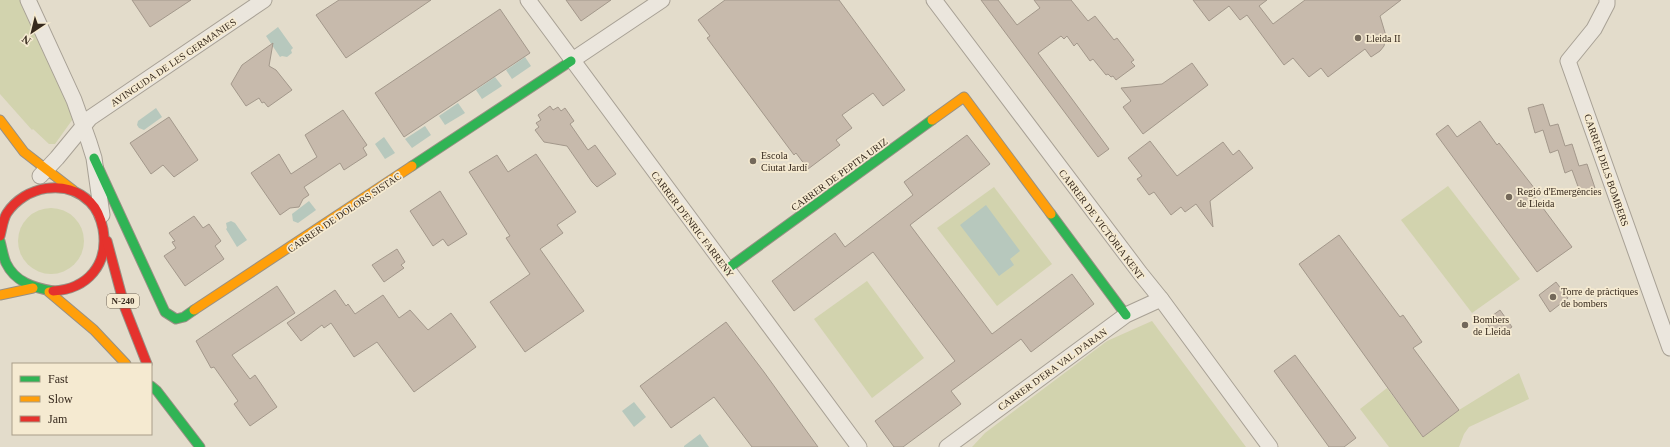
<svg xmlns="http://www.w3.org/2000/svg" width="1670" height="447" font-family="Georgia,serif">
  <style>
    .green { fill: #d2d3ae }
    .water { fill: #b7c8bd }
    .building { fill: #c7baac; stroke: #a3988b }
    .lines { fill: none; stroke-linecap: round; stroke-linejoin: round }
    .street-casing { stroke: #a8a195; stroke-width: 17 }
    .fast-casing { stroke: #989084; stroke-width: 11 }
    .slow-casing { stroke: #989084; stroke-width: 11 }
    .jam-casing { stroke: #989084; stroke-width: 11 }
    .street { stroke: #ebe6dd; stroke-width: 15 }
    .fast { stroke: #30b455; stroke-width: 9 }
    .slow { stroke: #ff9f0a; stroke-width: 9 }
    .jam { stroke: #e5322d; stroke-width: 9 }
    .poi-dot { fill: #73685a; stroke: #f5ead1; stroke-width: 1.5 }
    .labels { text-anchor: middle; stroke-width: 3.5; stroke-linejoin: round; paint-order: stroke }
    .shield { fill: #f5ead1; stroke: #6f6353; stroke-width: 1 }
    .shield-label { font-size: 9px; font-weight: bold; fill: #36291d }
    .poi-label { font-size: 10px; fill: #36291d; stroke: #f5ead1; text-anchor: start }
    .street-label { font-size: 10px; fill: #36291d; stroke: #f5ead1 }
  </style>
  <rect width="100%" height="100%" fill="#e3dccb"/>
  <g class="green">
    <polygon points="0,0 23,0 75,116 55,144 49,144 33,129 32,130 0,94"/>
    <polygon points="1448,186 1520,279 1472,313 1401,220"/>
    <polygon points="994,187 1052,264 997,306 937,228"/>
    <circle cx="51" cy="241" r="33"/>
    <polygon points="867,281 924,358 872,398 814,319"/>
    <polygon points="1152,321 1246,447 972,447 985,433 1107,341"/>
    <polygon points="1519,373 1529,399 1469,427 1464,434 1459,447 1389,447 1360,409 1387,388 1423,437 1459,410"/>
  </g>
  <g class="water">
    <polygon points="278,27 293,48 291,50 292,53 287,57 282,56 280,57 266,36"/>
    <polygon points="525,57 531,66 512,79 506,70"/>
    <polygon points="495,77 502,86 482,99 476,90"/>
    <polygon points="458,103 465,113 445,125 439,116"/>
    <polygon points="156,108 162,117 144,130 139,128 137,125 138,121"/>
    <polygon points="425,126 431,135 412,148 405,139"/>
    <polygon points="384,137 395,153 385,159 375,144"/>
    <polygon points="309,201 316,210 298,223 293,221 292,214"/>
    <polygon points="986,205 1020,251 1010,259 1014,265 999,276 960,225"/>
    <polygon points="231,221 235,223 247,240 237,247 226,229 227,228 226,223"/>
    <polygon points="634,402 646,417 634,427 622,411"/>
    <polygon points="700,434 709,447 684,447 684,446"/>
  </g>
  <g class="building">
    <polygon points="132,0 191,0 150,27"/>
    <polygon points="339,0 431,0 346,58 316,15"/>
    <polygon points="566,0 611,0 581,21"/>
    <polygon points="725,0 839,0 905,90 883,106 873,93 842,115 852,128 836,140 840,145 808,169 796,153 794,155 707,38 710,36 698,20"/>
    <polygon points="981,0 998,0 1017,25 1040,8 1034,0 1071,0 1088,21 1095,16 1114,40 1117,38 1134,60 1131,62 1135,66 1116,80 1113,76 1111,77 1108,74 1106,75 1093,59 1090,61 1077,43 1074,46 1067,36 1064,39 1061,36 1038,53 1109,149 1098,157"/>
    <polygon points="1193,0 1267,0 1259,6 1273,24 1305,0 1401,0 1380,16 1386,36 1384,46 1380,51 1371,57 1365,49 1328,77 1321,68 1309,77 1293,58 1284,65 1247,15 1240,20 1229,6 1209,21"/>
    <polygon points="500,9 530,53 404,137 375,93"/>
    <polygon points="273,43 269,66 276,70 292,90 268,107 264,102 262,103 259,98 246,106 231,84 242,65"/>
    <polygon points="1192,63 1208,85 1143,134 1123,107 1131,101 1121,88 1162,84"/>
    <polygon points="1543,104 1550,126 1558,124 1565,146 1572,144 1579,166 1587,164 1595,188 1580,192 1572,170 1565,173 1558,150 1550,153 1543,130 1535,133 1528,108"/>
    <polygon points="550,106 553,110 558,107 561,111 565,108 574,121 570,124 588,150 595,145 616,174 597,187 592,182 567,146 544,142 535,130 539,127 536,123 541,120 538,115"/>
    <polygon points="343,110 367,145 363,148 367,155 344,170 340,163 304,187 309,195 303,199 299,207 290,208 280,215 251,173 279,154 291,174 317,157 305,135"/>
    <polygon points="169,117 198,160 174,177 163,165 151,174 130,143"/>
    <polygon points="1480,121 1497,145 1499,143 1535,189 1531,192 1572,247 1537,272 1436,134 1448,125 1457,137"/>
    <polygon points="967,135 990,164 910,225 992,334 1072,274 1094,304 1031,352 1021,339 951,391 961,404 903,447 894,447 875,421 955,361 873,252 794,311 772,281 835,233 845,247 913,195 904,182"/>
    <polygon points="1150,141 1177,176 1223,142 1233,155 1239,150 1253,168 1210,201 1213,227 1196,204 1185,212 1181,207 1171,215 1154,192 1149,195 1137,179 1142,176 1128,158"/>
    <polygon points="536,154 576,212 557,225 563,233 540,249 584,311 525,352 490,302 530,274 506,238 510,236 469,172 497,155 508,172"/>
    <polygon points="440,191 467,234 448,246 443,239 433,246 410,211"/>
    <polygon points="194,216 203,228 209,224 221,241 215,246 224,259 185,286 164,256 176,248 172,242 175,241 169,233"/>
    <polygon points="1339,235 1400,317 1403,315 1422,342 1413,348 1459,410 1423,437 1299,264"/>
    <polygon points="397,249 405,262 401,265 404,268 384,282 372,265"/>
    <polygon points="1556,282 1568,298 1550,312 1539,295"/>
    <polygon points="277,286 295,313 232,355 250,379 255,375 277,407 250,426 234,404 238,401 214,367 211,368 196,341"/>
    <polygon points="335,290 346,306 348,304 355,314 383,295 399,318 410,310 428,330 451,313 476,347 414,392 377,342 354,357 331,323 324,328 322,325 301,341 287,323"/>
    <polygon points="1500,310 1512,327 1497,337 1485,321"/>
    <polygon points="726,322 764,372 818,447 752,447 714,397 671,428 640,386"/>
    <polygon points="1295,355 1356,438 1344,447 1329,447 1274,371"/>
  </g>
  <g class="lines">
    <g class="street-casing">
      <g id="street">
        <polyline points="28,0 74,100 89,142 94,158 102,215"/>
        <polyline points="528,0 859,447"/>
        <polyline points="934,0 1140,273 1161,299 1270,447"/>
        <polyline points="1607,0 1607,4 1594,29 1568,61 1670,348"/>
        <polyline points="571,61 662,0"/>
        <polyline points="40,176 57,158 90,118 264,0"/>
        <polyline points="947,447 1126,315 1161,299"/>
      </g>
    </g>
    <g class="fast-casing">
      <g id="fast">
        <polyline points="94,158 165,312 176,319 184,317 194,310"/>
        <polyline points="412,166 571,61"/>
        <polyline points="1051,214 1126,315"/>
        <path d="M0 241C2 248 3 256 6 263 15 282 34 288 53 291"/>
        <polyline points="727,269 932,120"/>
        <polyline points="151,386 157,391 200,447"/>
      </g>
    </g>
    <g class="slow-casing">
      <g id="slow">
        <polyline points="0,120 24,152 73,190"/>
        <polyline points="932,120 964,97 1051,214"/>
        <polyline points="49,292 94,330 126,364"/>
        <polyline points="0,295 33,288"/>
        <polyline points="194,310 412,166"/>
      </g>
    </g>
    <g class="jam-casing">
      <g id="jam">
        <path d="M0 236C2 229 3 219 7 213 25 186 66 178 90 202 97 209 101 219 103 229 109 264 88 289 53 291"/>
        <polyline points="107,241 125,308 147,364"/>
      </g>
    </g>
    <use href="#street" class="street"/>
    <use href="#fast" class="fast"/>
    <use href="#slow" class="slow"/>
    <use href="#jam" class="jam"/>
  </g>
  <g class="poi-dot">
    <circle cx="1358" cy="38" r="4"/>
    <circle cx="753" cy="161" r="4"/>
    <circle cx="1509" cy="197" r="4"/>
    <circle cx="1553" cy="297" r="4"/>
    <circle cx="1465" cy="325" r="4"/>
  </g>
  <g class="labels">
    <rect class="shield" x="107" y="294" width="32" height="14" rx="3"/>
    <g class="shield-label">
      <text x="123" y="304">N-240</text>
    </g>
    <g class="poi-label">
      <text x="1366" y="42">Lleida II</text>
      <text x="761" y="159">Escola<tspan x="761" dy="12">Ciutat Jardí</tspan></text>
      <text x="1517" y="195">Regió d'Emergències<tspan x="1517" dy="12">de Lleida</tspan></text>
      <text x="1561" y="295">Torre de pràctiques<tspan x="1561" dy="12">de bombers</tspan></text>
      <text x="1473" y="323">Bombers<tspan x="1473" dy="12">de Lleida</tspan></text>
    </g>
    <g class="street-label">
      <text transform="translate(173 62) rotate(-34)" y="4">AVINGUDA DE LES GERMANIES</text>
      <text transform="translate(1607 170) rotate(71)" y="4">CARRER DELS BOMBERS</text>
      <text transform="translate(839 174) rotate(-36)" y="4">CARRER DE PEPITA URIZ</text>
      <text transform="translate(344 212) rotate(-34)" y="4">CARRER DE DOLORS SISTAC</text>
      <text transform="translate(693 224) rotate(53)" y="4">CARRER D'ENRIC FARRENY</text>
      <text transform="translate(1102 224) rotate(53)" y="4">CARRER DE VICTÒRIA KENT</text>
      <text transform="translate(1052 369) rotate(-36)" y="4">CARRER D'ERA VAL D'ARAN</text>
    </g>
  </g>
  <rect x="12" y="363" width="140" height="72" fill="#f5ead1" stroke="#a99d89"/>
  <rect x="20" y="376" width="20" height="6" fill="#30b455" stroke="#a99d89"/>
  <text x="48" y="383" font-size="12" fill="#36291d">Fast</text>
  <rect x="20" y="396" width="20" height="6" fill="#ff9f0a" stroke="#a99d89"/>
  <text x="48" y="403" font-size="12" fill="#36291d">Slow</text>
  <rect x="20" y="416" width="20" height="6" fill="#e5322d" stroke="#a99d89"/>
  <text x="48" y="423" font-size="12" fill="#36291d">Jam</text>
  <g transform="translate(32 32) rotate(215)" stroke="#f5ead1" stroke-width="3" paint-order="stroke">
  <path d="M0-3L7 15L0 10L-7 15Z" fill="#36291d"/>
  <text y="-6" font-size="11" font-weight="bold" text-anchor="middle" fill="#36291d">N</text>
  </g>
</svg>
